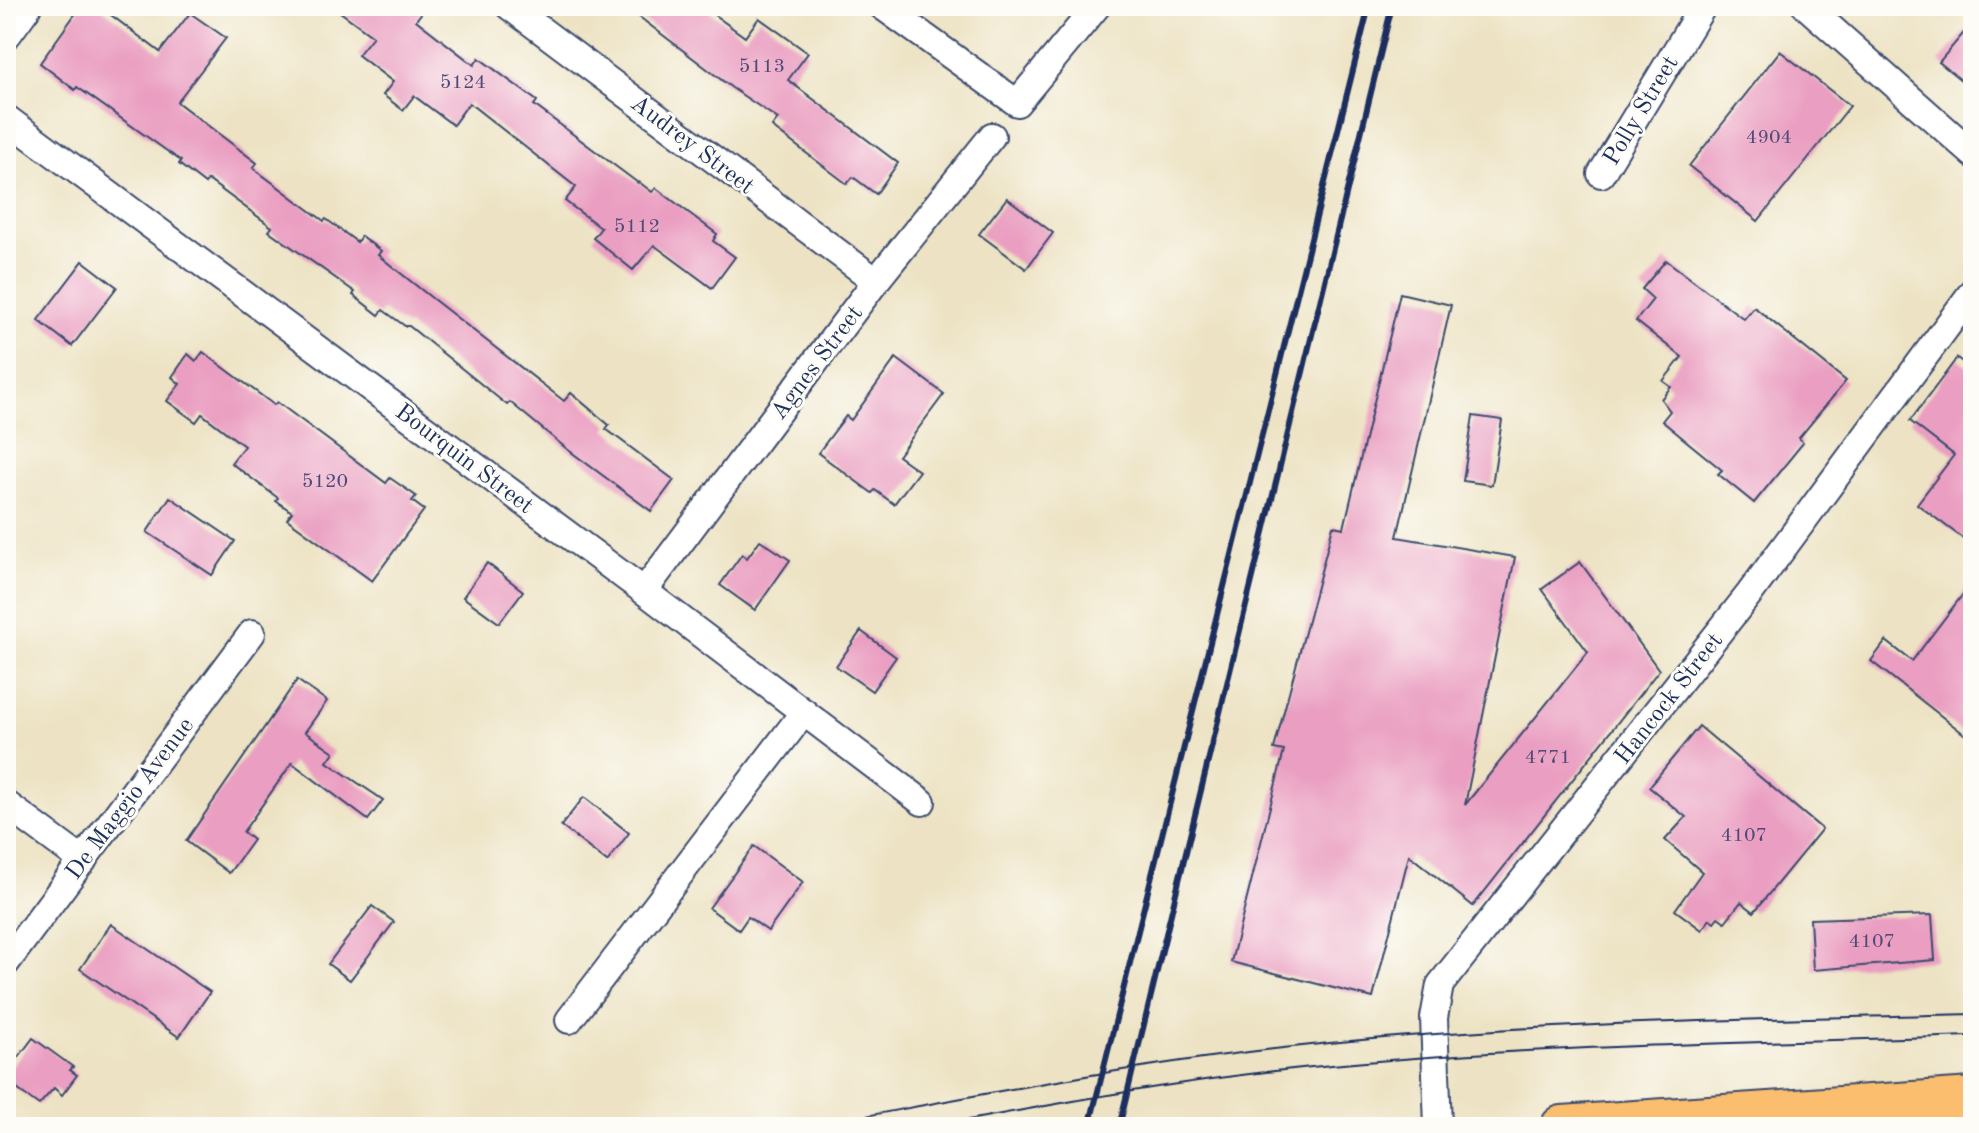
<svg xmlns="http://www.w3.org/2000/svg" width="1979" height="1133" font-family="'Old Standard TT',serif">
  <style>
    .building { fill: #ea9ec1 }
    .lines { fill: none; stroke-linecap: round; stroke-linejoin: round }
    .minor-casing { stroke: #3a4a6d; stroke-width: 30 }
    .tertiary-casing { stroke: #3a4a6d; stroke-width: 36 }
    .primary-casing { stroke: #3a4a6d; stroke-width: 46 }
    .minor { stroke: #fff; stroke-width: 26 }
    .tertiary { stroke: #fff; stroke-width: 32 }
    .primary { stroke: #fabe6e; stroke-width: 42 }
    .tram { stroke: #1b2f5e; stroke-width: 2 }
    .rail { stroke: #1b2f5e; stroke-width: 6 }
    .labels { text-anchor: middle; stroke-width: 6; stroke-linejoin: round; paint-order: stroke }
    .number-label { font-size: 20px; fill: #4f4b77 }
    .street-label { font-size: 24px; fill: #1b2f5e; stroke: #fdfcf7 }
  </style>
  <rect width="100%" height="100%" fill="#fdfcf7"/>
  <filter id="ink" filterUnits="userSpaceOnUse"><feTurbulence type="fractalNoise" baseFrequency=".0125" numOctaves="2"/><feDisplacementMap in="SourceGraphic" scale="16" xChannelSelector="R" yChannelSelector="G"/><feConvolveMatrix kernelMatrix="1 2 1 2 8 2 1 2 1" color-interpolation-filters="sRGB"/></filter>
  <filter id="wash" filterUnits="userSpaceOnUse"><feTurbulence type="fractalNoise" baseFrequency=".006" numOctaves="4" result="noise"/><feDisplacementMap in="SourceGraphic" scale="32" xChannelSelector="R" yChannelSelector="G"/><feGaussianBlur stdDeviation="1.8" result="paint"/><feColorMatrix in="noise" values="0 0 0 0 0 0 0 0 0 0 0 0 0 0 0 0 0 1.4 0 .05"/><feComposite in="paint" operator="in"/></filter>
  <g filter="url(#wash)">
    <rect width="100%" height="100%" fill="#ede3c4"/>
    <g id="blocks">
      <g class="building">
        <polygon points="81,6 99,6 160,52 190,13 226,38 177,102 257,163 253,168 324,221 326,219 357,242 361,236 381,251 378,255 433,299 564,401 571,393 609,425 606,429 674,480 651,511 567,449 510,402 507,405 409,326 405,326 383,310 379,315 353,295 355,292 269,231 272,227 208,180 205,184 179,164 181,161 77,87 75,90 40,63"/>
        <polygon points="332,6 427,6 416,20 474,65 479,58 537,101 534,105 638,183 639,182 652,192 656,188 717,234 713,241 735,257 712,288 654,245 633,270 593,238 601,228 565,201 576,187 469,103 453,125 414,96 403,110 383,95 393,82 358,55 373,36"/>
        <polygon points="625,6 702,6 745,37 759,18 808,53 788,80 898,163 876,194 853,177 847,184 772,127 778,119 732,88"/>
        <polygon points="1973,22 1973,90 1939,62"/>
        <polygon points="1780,51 1850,106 1758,221 1689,166"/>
        <polygon points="1007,198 1053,233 1026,269 979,234"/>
        <polygon points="1666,260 1744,319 1754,307 1846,381 1799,438 1803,443 1754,503 1718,474 1722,470 1662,421 1670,411 1661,399 1671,387 1663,381 1682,357 1636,321 1653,299 1642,289"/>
        <polygon points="83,261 117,287 72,346 38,320"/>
        <polygon points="1400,293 1451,305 1397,537 1515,557 1465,805 1588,652 1542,589 1580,562 1659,670 1473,906 1409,855 1373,998 1231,962 1284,751 1274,749 1333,526 1344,528"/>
        <polygon points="203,352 274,405 277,402 386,483 390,478 416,496 412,501 424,510 372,581 287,519 292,512 276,501 278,498 231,463 244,446 202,414 196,422 167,401 180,384 172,377 188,354 196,361"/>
        <polygon points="896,358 944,394 898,456 919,471 894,504 875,490 872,493 818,453 846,416 851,420"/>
        <polygon points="1957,358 1973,370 1973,546 1917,504 1954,455 1910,421"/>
        <polygon points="1473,416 1502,420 1492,485 1463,481"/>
        <polygon points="170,497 235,541 212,575 147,532"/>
        <polygon points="760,540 790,560 755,610 720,585 742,554 747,558"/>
        <polygon points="487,563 523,591 499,623 463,597"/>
        <polygon points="1973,581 1973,741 1871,661 1886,641 1912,661"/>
        <polygon points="861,631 896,657 872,691 836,666"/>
        <polygon points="297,680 327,701 305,732 334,752 327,762 383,800 368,820 292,763 243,832 253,840 229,873 186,841"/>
        <polygon points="1699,726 1822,829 1754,912 1741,902 1725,922 1718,917 1714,922 1710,919 1702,930 1675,910 1702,872 1665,840 1686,817 1649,787"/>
        <polygon points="584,797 629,833 607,862 561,826"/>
        <polygon points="754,846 803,882 768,931 748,917 739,930 709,908"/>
        <polygon points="372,906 394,922 350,980 328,964"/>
        <polygon points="1932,915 1935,960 1813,970 1810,919"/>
        <polygon points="111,924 210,992 179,1037 80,969"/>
        <polygon points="33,1038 73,1067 70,1070 77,1075 62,1095 54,1088 39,1105 6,1081 6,1074"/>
      </g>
    </g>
  </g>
  <g filter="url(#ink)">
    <use href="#blocks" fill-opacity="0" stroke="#3a4a6d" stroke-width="2"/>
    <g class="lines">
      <g class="minor-casing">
        <g id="minor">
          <polyline points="509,6 876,281"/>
          <polyline points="882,6 1017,103 1097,6"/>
          <polyline points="1806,6 1973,154"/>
          <polyline points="6,118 644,591 922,802"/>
          <polyline points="1601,174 1703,6"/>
          <polyline points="644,591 876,281 992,136"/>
          <polyline points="6,804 83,861"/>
          <polyline points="6,963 252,633"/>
          <polyline points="569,1020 804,712"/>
          <polyline points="1438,1127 1434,1018 1440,985 1750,593 1973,291"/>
        </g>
      </g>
      <g class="tertiary-casing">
        <polyline id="tertiary" points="6,32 25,6"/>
      </g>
      <g class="primary-casing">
        <polyline id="primary" points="1562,1127 1973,1099"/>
      </g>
      <use href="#minor" class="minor"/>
      <use href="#tertiary" class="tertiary"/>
      <use href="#primary" class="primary"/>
      <g class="tram">
        <path d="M806 1127C971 1097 1135 1063 1302 1046 1525 1022 1749 1020 1973 1014"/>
        <path d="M931 1127C1054 1104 1177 1081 1302 1068 1525 1045 1749 1043 1973 1036"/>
      </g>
      <g class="rail">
        <polyline points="1089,1127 1369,6"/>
        <polyline points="1119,1127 1392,6"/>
      </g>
    </g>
  </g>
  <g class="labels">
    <g class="number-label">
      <text x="762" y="72">5113</text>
      <text x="463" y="88">5124</text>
      <text x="1769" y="143">4904</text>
      <text x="637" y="232">5112</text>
      <text x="325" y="487">5120</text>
      <text x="1548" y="763">4771</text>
      <text x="1744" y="841">4107</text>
      <text x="1872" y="947">4107</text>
    </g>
    <g class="street-label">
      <text transform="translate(1640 110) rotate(-59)" y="8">Polly Street</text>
      <text transform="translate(693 144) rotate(37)" y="8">Audrey Street</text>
      <text transform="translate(816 362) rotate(-53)" y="8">Agnes Street</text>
      <text transform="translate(465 458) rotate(37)" y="8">Bourquin Street</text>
      <text transform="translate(1668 698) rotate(-52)" y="8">Hancock Street</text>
      <text transform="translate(129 798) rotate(-53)" y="8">De Maggio Avenue</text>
    </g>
  </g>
  <rect width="1979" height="1133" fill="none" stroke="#fdfcf7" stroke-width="32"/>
</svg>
